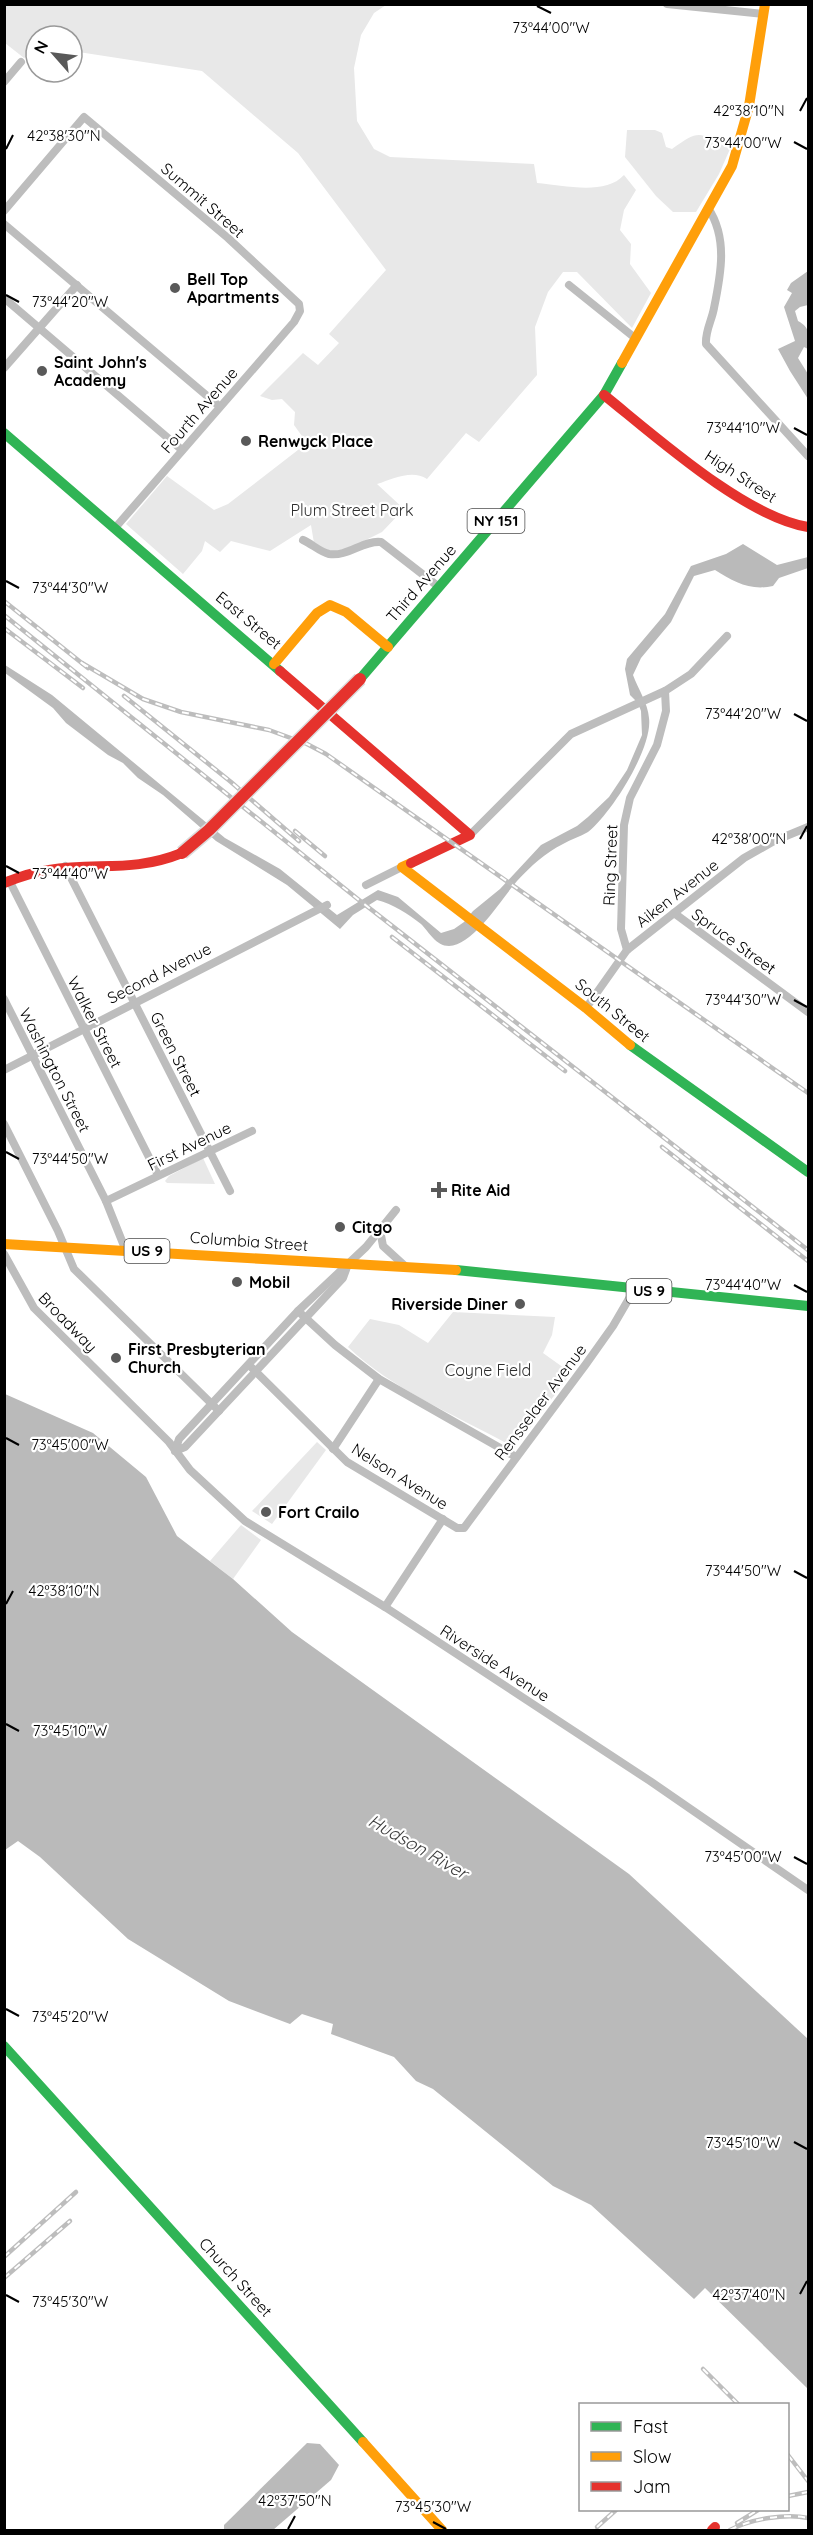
<svg xmlns="http://www.w3.org/2000/svg" width="813" height="2535" font-family="Quicksand,sans-serif">
  <style>
    .green { fill: #e8e8e8 }
    .water { fill: #bababa }
    .lines { fill: none; stroke-linecap: round; stroke-linejoin: round }
    .street { stroke: #bdbdbd; stroke-width: 8 }
    .fast { stroke: #30b455; stroke-width: 10 }
    .slow { stroke: #ff9f0a; stroke-width: 10 }
    .jam { stroke: #e5322d; stroke-width: 10 }
    .rail-casing { stroke: #bdbdbd; stroke-width: 4.5 }
    .rail { stroke: #fff; stroke-width: 2; stroke-dasharray: 7; stroke-linecap: butt }
    .jam-bridge-casing { stroke: #dbdbdb; stroke-width: 15; stroke-linecap: butt }
    .jam-bridge { stroke: #e5322d; stroke-width: 12 }
    .ticks { fill: none; stroke: #000; stroke-width: 2 }
    .poi-dot { fill: #595959; stroke: #fff; stroke-width: 2 }
    .labels { text-anchor: middle; stroke-width: 4.5; stroke-linejoin: round; paint-order: stroke }
    .shield { fill: #fff; stroke: #4c4c4c; stroke-width: 1.5 }
    .shield-label { font-size: 15px; font-weight: bold; fill: #000 }
    .street-label { font-size: 16px; fill: #000; stroke: #fff }
    .poi-label { font-size: 16px; font-weight: bold; fill: #000; stroke: #fff; text-anchor: start }
    .park-label { font-size: 16px; fill: #2d2d2d; stroke: #fff }
    .water-label { font-size: 18px; font-style: italic; fill: #3e3e3e; stroke: #fff }
    .ticks-label { font-size: 15px; text-anchor: middle; fill: #000; stroke: #fff; stroke-width: 4.5; stroke-linejoin: round; paint-order: stroke }
  </style>
  <rect width="100%" height="100%" fill="#fff"/>
  <g class="green">
    <path d="M4 5H386L374 13 361 35 354 68 357 121 374 149 390 157 534 164 537 183C563 185 605 196 624 175L636 190 624 210 620 230 631 244 630 264 651 293 632 328 577 272H563L548 292 535 327 537 375 479 442 466 433 427 479C412 469 393 479 377 484L404 509 382 532 350 548 339 551H326L314 543 311 525 270 551 231 541 220 552 205 541 202 551 183 574 126 524 167 476 214 510 228 504 307 443 294 425 295 412 282 399 272 400 260 396 303 353 318 365 339 343 329 334 386 270 298 153 202 71 72 51V36H36V51L24 58 5 43Z"/>
    <path d="M627 130H655L662 133 666 147 672 149C701 128 699 133 730 149L719 174 696 212H673L656 196 625 157Z"/>
    <polygon points="203,1158 215,1184 167,1183 165,1181 169,1176"/>
    <path d="M453 1312 555 1317 552 1335 543 1353 571 1373 521 1440 506 1443C453 1414 392 1389 348 1347L370 1319 399 1325 428 1343Z"/>
    <polygon points="317,1442 326,1450 272,1524 252,1511"/>
    <polygon points="241,1525 261,1540 233,1579 210,1561"/>
  </g>
  <g class="water">
    <path d="M808 271V305L800 307 795 311 798 321C811 328 809 336 808 349L804 347 798 358 808 374V399L790 371 778 349 795 341 784 307 792 293 787 290 791 283Z"/>
    <path d="M743 544 777 565 808 557V568L779 578 773 586C750 591 734 582 715 570L694 576 671 622 641 658 633 675C638 689 648 703 649 718 653 748 611 814 588 832 580 837 571 839 563 844 545 853 531 866 517 881 502 898 474 945 449 946 436 946 429 932 421 924 408 914 393 904 377 900L353 915 340 929 287 885 216 841 163 795 138 778 123 763 108 755 66 723 53 708 5 673V665L52 695 225 838 280 869 337 915 378 890 398 897 441 933 454 929 464 922 473 911 500 889 541 845 577 826 588 817 609 797 627 770 642 735 641 711 638 703 630 695 625 669 627 659 665 614 691 566 726 554Z"/>
    <polygon points="5,1394 93,1433 146,1477 177,1536 233,1579 292,1632 629,1874 808,2039 808,2389 705,2288 694,2299 591,2205 553,2186 433,2089 416,2081 394,2057 331,2034 333,2024 302,2014 290,2024 229,2001 128,1939 40,1857 18,1841 5,1850"/>
    <polygon points="307,2443 320,2444 339,2465 331,2480 273,2530 224,2530 224,2525"/>
  </g>
  <g class="lines">
    <g class="street">
      <polyline points="667,4 764,14"/>
      <polyline points="4,82 21,62"/>
      <path d="M708 208C728 238 721 274 714 308 712 320 705 331 706 344L808 456"/>
      <polyline points="4,211 84,117 228,238 299,304 300,311 294,322 115,528"/>
      <polyline points="4,224 219,406"/>
      <polyline points="569,285 635,338"/>
      <polyline points="4,298 182,450"/>
      <polyline points="4,368 77,285"/>
      <path d="M303 540C312 544 320 552 329 554 348 557 363 540 381 542L439 587"/>
      <polyline points="470,835 571,734 665,691"/>
      <polyline points="65,866 230,1191"/>
      <polyline points="9,880 158,1175"/>
      <polyline points="366,885 402,867"/>
      <polyline points="674,913 808,1012"/>
      <polyline points="627,950 621,929 624,825 630,798 657,745 666,711 665,691 691,674 727,636"/>
      <polyline points="4,999 106,1201 126,1251"/>
      <polyline points="586,1008 627,950 744,858 774,841 808,827"/>
      <polyline points="4,1070 327,905"/>
      <polyline points="4,1124 58,1231 74,1269 219,1411"/>
      <polyline points="106,1201 252,1131"/>
      <polyline points="380,1230 383,1246 406,1267"/>
      <polyline points="4,1254 34,1308 169,1442 190,1470 245,1521 385,1607 650,1781 808,1890"/>
      <polyline points="298,1311 335,1345 379,1379 516,1457"/>
      <polyline points="249,1365 347,1462 457,1528 464,1528 586,1364 613,1326 634,1290"/>
      <polyline points="333,1449 379,1379"/>
      <polyline points="175,1451 179,1439 298,1311 366,1247 396,1210"/>
      <polyline points="175,1451 185,1447 343,1278 347,1267"/>
      <polyline points="385,1607 443,1519"/>
    </g>
    <g class="fast">
      <polyline points="4,433 280,671"/>
      <polyline points="360,679 604,395 622,363"/>
      <polyline points="630,1045 808,1172"/>
      <polyline points="456,1270 808,1306"/>
      <polyline points="4,2046 363,2442"/>
    </g>
    <g class="slow">
      <polyline points="622,363 732,166 749,106 765,4"/>
      <polyline points="274,664 317,613 330,605 346,612 388,647"/>
      <polyline points="411,863 402,867 586,1008 630,1045"/>
      <polyline points="4,1244 456,1270"/>
      <polyline points="363,2442 442,2530"/>
    </g>
    <g class="jam">
      <path d="M604 395C655 436 745 517 808 527"/>
      <polyline points="280,671 470,835 411,863"/>
      <path d="M4 883C19 877 33 872 49 870 98 862 132 873 182 853"/>
      <polyline points="712,2530 715,2527"/>
    </g>
    <g class="rail-casing">
      <g id="rail">
        <polyline points="4,601 88,668"/>
        <polyline points="4,615 359,900 808,1250"/>
        <polyline points="4,628 83,688"/>
        <polyline points="82,663 143,699 181,712 269,730 307,744 326,754 808,1093"/>
        <polyline points="124,696 231,782 299,841"/>
        <polyline points="295,831 325,856"/>
        <polyline points="392,937 565,1071"/>
        <polyline points="662,1147 808,1261"/>
        <polyline points="4,2257 76,2192"/>
        <polyline points="4,2278 70,2221"/>
        <polyline points="703,2369 738,2404"/>
        <polyline points="788,2455 808,2481"/>
        <polyline points="788,2496 808,2492"/>
        <polyline points="737,2523 758,2510"/>
        <polyline points="597,2527 616,2510"/>
        <path d="M730 2530C751 2519 786 2513 808 2518"/>
      </g>
    </g>
    <use href="#rail" class="rail"/>
    <g class="jam-bridge-casing">
      <polyline id="jam-bridge" points="182,853 209,830 360,679"/>
    </g>
    <use href="#jam-bridge" class="jam-bridge"/>
  </g>
  <path class="ticks" d="M537 6 551 13M800 111 807 98M794 142 807 149M6 149 13 135M6 295 19 302M794 428 807 435M6 581 19 588M794 714 807 721M800 839 807 826M6 866 19 873M794 1000 807 1007M6 1152 19 1159M794 1285 807 1292M6 1438 19 1445M794 1571 807 1578M6 1604 13 1591M6 1724 19 1731M794 1857 807 1864M6 2009 19 2016M794 2142 807 2149M800 2294 807 2281M6 2295 19 2302M433 2522 446 2529M288 2529 295 2516"/>
  <g class="poi-dot">
    <circle cx="175" cy="288" r="6"/>
    <circle cx="42" cy="371" r="6"/>
    <circle cx="246" cy="441" r="6"/>
    <path d="M436 1181h6v6h6v6h-6v6h-6v-6h-6v-6h6z"/>
    <circle cx="340" cy="1227" r="6"/>
    <circle cx="237" cy="1282" r="6"/>
    <circle cx="520" cy="1304" r="6"/>
    <circle cx="116" cy="1358" r="6"/>
    <circle cx="266" cy="1512" r="6"/>
  </g>
  <g class="labels">
    <g class="shield">
      <rect x="467.5" y="509" width="57" height="24" rx="4.5"/>
      <rect x="124.5" y="1239" width="45" height="24" rx="4.5"/>
      <rect x="626.5" y="1279" width="45" height="24" rx="4.5"/>
    </g>
    <g class="shield-label">
      <text x="496" y="526">NY 151</text>
      <text x="147" y="1256">US 9</text>
      <text x="649" y="1296">US 9</text>
    </g>
    <g class="street-label">
      <text transform="translate(203 200) rotate(41)" y="6">Summit Street</text>
      <text transform="translate(199 410) rotate(-49)" y="6">Fourth Avenue</text>
      <text transform="translate(741 476) rotate(33)" y="6">High Street</text>
      <text transform="translate(421 583) rotate(-49)" y="6">Third Avenue</text>
      <text transform="translate(249 620) rotate(40)" y="6">East Street</text>
      <text transform="translate(610 865) rotate(-88)" y="6">Ring Street</text>
      <text transform="translate(677 893) rotate(-38)" y="6">Aiken Avenue</text>
      <text transform="translate(734 941) rotate(36)" y="6">Spruce Street</text>
      <text transform="translate(159 973) rotate(-27)" y="6">Second Avenue</text>
      <text transform="translate(613 1010) rotate(39)" y="6">South Street</text>
      <text transform="translate(95 1022) rotate(63)" y="6">Walker Street</text>
      <text transform="translate(176 1054) rotate(63)" y="6">Green Street</text>
      <text transform="translate(55 1070) rotate(63)" y="6">Washington Street</text>
      <text transform="translate(189 1146) rotate(-26)" y="6">First Avenue</text>
      <text transform="translate(249 1241) rotate(4)" y="6">Columbia Street</text>
      <text transform="translate(68 1322) rotate(46)" y="6">Broadway</text>
      <text transform="translate(540 1402) rotate(-53)" y="6">Rensselaer Avenue</text>
      <text transform="translate(400 1476) rotate(32)" y="6">Nelson Avenue</text>
      <text transform="translate(495 1663) rotate(33)" y="6">Riverside Avenue</text>
      <text transform="translate(236 2277) rotate(48)" y="6">Church Street</text>
    </g>
    <g class="poi-label">
      <text x="187" y="285">Bell Top<tspan x="187" dy="18">Apartments</tspan></text>
      <text x="54" y="368">Saint John's<tspan x="54" dy="18">Academy</tspan></text>
      <text x="258" y="447">Renwyck Place</text>
      <text x="451" y="1196">Rite Aid</text>
      <text x="352" y="1233">Citgo</text>
      <text x="249" y="1288">Mobil</text>
      <text x="508" y="1310" text-anchor="end">Riverside Diner</text>
      <text x="128" y="1355">First Presbyterian<tspan x="128" dy="18">Church</tspan></text>
      <text x="278" y="1518">Fort Crailo</text>
    </g>
    <g class="park-label">
      <text x="352" y="516">Plum Street Park</text>
      <text x="488" y="1376">Coyne Field</text>
    </g>
    <g class="water-label">
      <text transform="translate(418 1847) rotate(30)" y="6">Hudson River</text>
    </g>
  </g>
  <g class="ticks-label">
    <text x="551" y="33">73°44'00"W</text>
    <text x="749" y="116">42°38'10"N</text>
    <text x="64" y="141">42°38'30"N</text>
    <text x="743" y="148">73°44'00"W</text>
    <text x="70" y="307">73°44'20"W</text>
    <text x="743" y="433">73°44'10"W</text>
    <text x="70" y="593">73°44'30"W</text>
    <text x="743" y="719">73°44'20"W</text>
    <text x="749" y="844">42°38'00"N</text>
    <text x="70" y="879">73°44'40"W</text>
    <text x="743" y="1005">73°44'30"W</text>
    <text x="70" y="1164">73°44'50"W</text>
    <text x="743" y="1290">73°44'40"W</text>
    <text x="70" y="1450">73°45'00"W</text>
    <text x="743" y="1576">73°44'50"W</text>
    <text x="64" y="1596">42°38'10"N</text>
    <text x="70" y="1736">73°45'10"W</text>
    <text x="743" y="1862">73°45'00"W</text>
    <text x="70" y="2022">73°45'20"W</text>
    <text x="743" y="2148">73°45'10"W</text>
    <text x="749" y="2300">42°37'40"N</text>
    <text x="70" y="2307">73°45'30"W</text>
    <text x="295" y="2506">42°37'50"N</text>
    <text x="433" y="2512">73°45'30"W</text>
  </g>
  <rect width="813" height="2535" fill="none" stroke="#000000" stroke-width="12"/>
  <rect x="579" y="2403" width="210" height="108" fill="#ffffff" stroke="#999999" stroke-width="1.5"/>
  <rect x="591" y="2422" width="30" height="9" fill="#30b455" stroke="#999999" stroke-width="1.5"/>
  <text x="633" y="2433" font-size="18" fill="#000000">Fast</text>
  <rect x="591" y="2452" width="30" height="9" fill="#ff9f0a" stroke="#999999" stroke-width="1.5"/>
  <text x="633" y="2463" font-size="18" fill="#000000">Slow</text>
  <rect x="591" y="2482" width="30" height="9" fill="#e5322d" stroke="#999999" stroke-width="1.5"/>
  <text x="633" y="2493" font-size="18" fill="#000000">Jam</text>
  <g transform="translate(54 54) rotate(298)"><circle r="28" fill="#ffffff" stroke="#999999" stroke-width="1.5"/>
  <path d="M0-4.5L10 22L0 15L-10 22Z" fill="#595959"/>
  <text y="-9" font-size="16" font-weight="bold" text-anchor="middle" fill="#000000">N</text>
  </g>
</svg>
